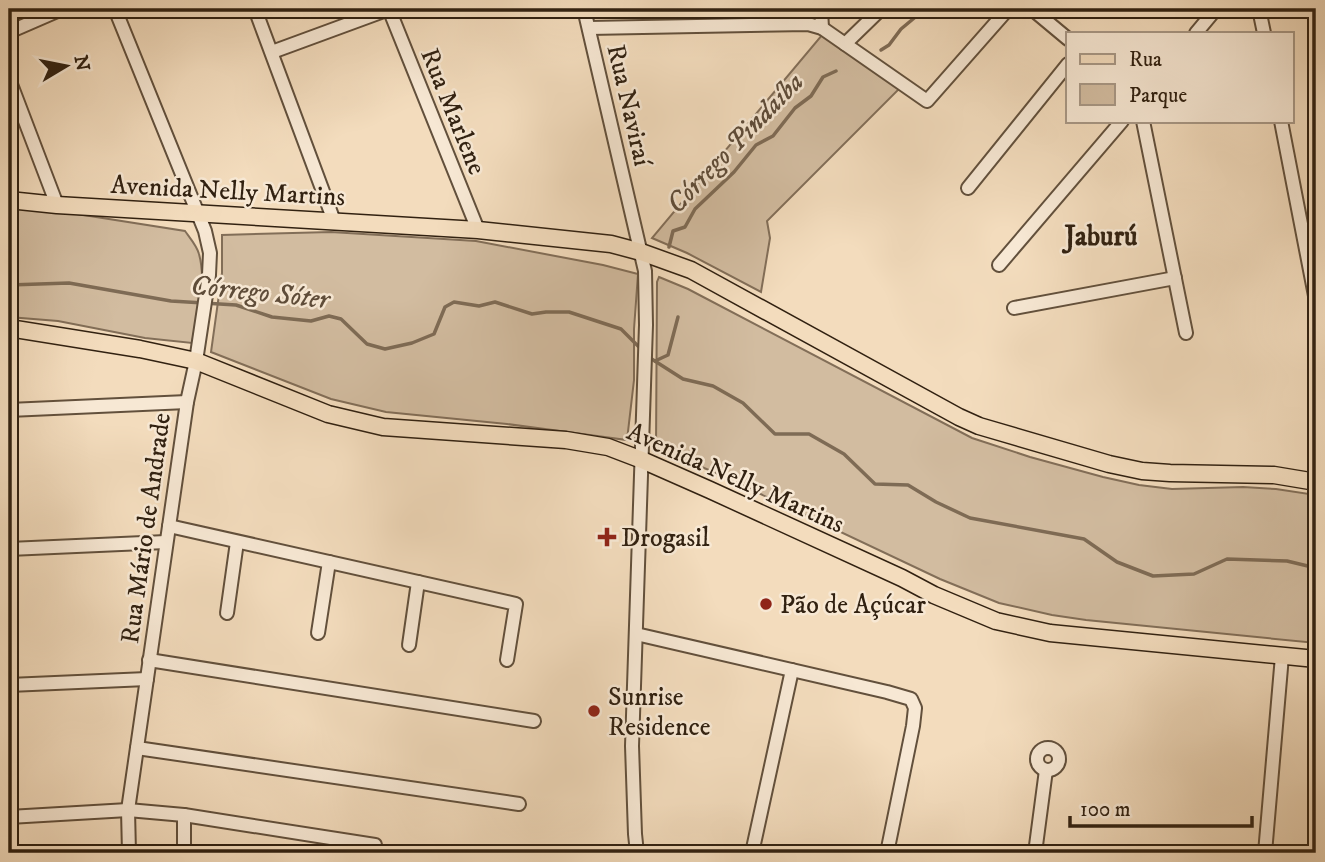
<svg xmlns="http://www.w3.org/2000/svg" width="1325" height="862" font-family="'IM FELL DW Pica',serif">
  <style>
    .green { fill: #d2bca0; stroke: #826e58; stroke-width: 2 }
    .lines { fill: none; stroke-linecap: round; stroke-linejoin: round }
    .stream { stroke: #7e6b55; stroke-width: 3.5 }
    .minor-casing { stroke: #62503c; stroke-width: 16 }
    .major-casing { stroke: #312111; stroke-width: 19 }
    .minor { stroke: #f7e8d4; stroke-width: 12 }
    .major { stroke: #f3dcbd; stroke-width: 16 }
    .poi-dot { fill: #8f2418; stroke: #f7e8d4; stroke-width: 2.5 }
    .labels { text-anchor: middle; stroke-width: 5; stroke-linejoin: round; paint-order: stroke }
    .street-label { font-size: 26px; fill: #312111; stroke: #f7e8d4 }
    .poi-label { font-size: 26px; fill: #312111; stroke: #f7e8d4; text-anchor: start }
    .water-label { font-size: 28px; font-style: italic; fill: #5e4c39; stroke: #f7e8d4 }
    .neighbourhood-label { font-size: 28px; font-weight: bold; fill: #312111; stroke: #f7e8d4 }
  </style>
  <rect width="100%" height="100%" fill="#f3dcbd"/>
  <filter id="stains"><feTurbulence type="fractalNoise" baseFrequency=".00286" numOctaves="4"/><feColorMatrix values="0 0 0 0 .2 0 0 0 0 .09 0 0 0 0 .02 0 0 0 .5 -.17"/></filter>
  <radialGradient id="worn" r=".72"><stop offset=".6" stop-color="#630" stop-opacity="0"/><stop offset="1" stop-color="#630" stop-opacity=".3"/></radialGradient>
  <g class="green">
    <polygon points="822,35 900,88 767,221 770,238 761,292 687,253 652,238"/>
    <path d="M9 206 58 211 185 231C190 238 197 246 199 254 207 283 197 314 192 343L145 338 58 321 9 317Z"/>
    <polygon points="331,232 476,241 603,265 638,274 634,329 634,380 627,440 507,424 386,412 331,399 211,352 222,273 222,235"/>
    <polygon points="659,277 688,289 972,438 1030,457 1103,477 1139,485 1172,489 1243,487 1276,489 1316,495 1316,643 1086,620 1052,615 999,603 940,579 716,473 656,448 657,282"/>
  </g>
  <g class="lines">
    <g class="stream">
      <polyline points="881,50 889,45 901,29 925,9"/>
      <polyline points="669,247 673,231 685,227 695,209 734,172 756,145 773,136 795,108 811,96 823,77 836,71"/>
      <polyline points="9,285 69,283 171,301 236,305 272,317 311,321 329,316 341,319 367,344 385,349 412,343 434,334 445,307 454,302 479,306 495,302 532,314 546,312 569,312 621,329 642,350"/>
      <polyline points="647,356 683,379 713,386 743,403 775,434 809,434 844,454 875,484 908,485 936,502 970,518 1084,539 1117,562 1153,576 1194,574 1227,559 1287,561 1316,568"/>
      <polyline points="655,361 668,355 678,317"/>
    </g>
    <g class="minor-casing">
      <g id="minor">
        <polyline points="115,9 205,231 210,253 209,275 196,361 187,402 128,810 129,853"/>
        <polyline points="255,9 334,221"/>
        <polyline points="389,9 478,230"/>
        <polyline points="584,9 645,271 646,325 632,746 635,834 637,853"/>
        <polyline points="821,9 822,28"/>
        <polyline points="1032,9 1068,39"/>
        <polyline points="1259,9 1264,33"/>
        <polyline points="589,28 808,24 822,28 927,101 1008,9"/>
        <polyline points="9,32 62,9"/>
        <polyline points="1196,33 1216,9"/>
        <polyline points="845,44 881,9"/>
        <polyline points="272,52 389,9"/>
        <polyline points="9,79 57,205"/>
        <polyline points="1143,121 1186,333"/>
        <polyline points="1281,121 1316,301"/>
        <polyline points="968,188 1068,64"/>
        <polyline points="999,265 1122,121"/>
        <polyline points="1014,308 1175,278"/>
        <polyline points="9,410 187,402"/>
        <polyline points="169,526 516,604 507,660"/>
        <polyline points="9,549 166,542"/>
        <polyline points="227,613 237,542"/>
        <polyline points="318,633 329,562"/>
        <polyline points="636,634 887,692 911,699 915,708 913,726 887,853"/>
        <polyline points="409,645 418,582"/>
        <polyline points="149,660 534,721"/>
        <polyline points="9,685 147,679"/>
        <polyline points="137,748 519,804"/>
        <circle cx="1048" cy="759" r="11"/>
        <polyline points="184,815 184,853"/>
        <polyline points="9,817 128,810 184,815 375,845 376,853"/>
        <polyline points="752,853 792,670"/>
        <polyline points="1035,853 1046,770"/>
        <polyline points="1265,853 1282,656"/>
      </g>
    </g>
    <g class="major-casing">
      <g id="major">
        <polyline points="9,200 57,205 478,230 611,244 641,252 691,270 959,417 979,426 1109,464 1142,471 1170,473 1274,475 1316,482"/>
        <polyline points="9,328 140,349 196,361 328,414 383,427 566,440 608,447 642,460 710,490 902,578 934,595 996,621 1050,633 1316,659"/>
      </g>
    </g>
    <use href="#minor" class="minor"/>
    <use href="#major" class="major"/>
  </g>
  <g class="poi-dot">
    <path d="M603.5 526.5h7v7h7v7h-7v7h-7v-7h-7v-7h7z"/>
    <circle cx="766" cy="604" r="7"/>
    <circle cx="594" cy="711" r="7"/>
  </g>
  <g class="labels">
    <g class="street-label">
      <text transform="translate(630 105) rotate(77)" y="9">Rua Naviraí</text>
      <text transform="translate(454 111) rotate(68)" y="9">Rua Marlene</text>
      <text transform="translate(228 190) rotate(3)" y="9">Avenida Nelly Martins</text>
      <text transform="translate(736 477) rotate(24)" y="9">Avenida Nelly Martins</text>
      <text transform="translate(145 528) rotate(-82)" y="9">Rua Mário de Andrade</text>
    </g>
    <g class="poi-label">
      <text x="621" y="546">Drogasil</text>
      <text x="780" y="613">Pão de Açúcar</text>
      <text x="608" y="705">Sunrise<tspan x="608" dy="30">Residence</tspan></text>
    </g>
    <g class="water-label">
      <text transform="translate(734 142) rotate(-46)" y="10">Córrego Pindaíba</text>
      <text transform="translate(260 291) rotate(6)" y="10">Córrego Sóter</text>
    </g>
    <g class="neighbourhood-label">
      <text x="1101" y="245">Jaburú</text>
    </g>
  </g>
  <rect width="1325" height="862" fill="none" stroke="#f3dcbd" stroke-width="35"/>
  <rect x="10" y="10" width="1304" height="841" fill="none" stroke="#312111" stroke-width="3.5"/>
  <rect x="18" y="18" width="1290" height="827" fill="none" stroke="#312111" stroke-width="2"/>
  <rect x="1066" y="32" width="228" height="91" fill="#f7e8d4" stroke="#a89886" stroke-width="2"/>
  <rect x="1080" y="54" width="35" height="10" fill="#f3dcbd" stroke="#a89886" stroke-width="2"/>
  <text x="1129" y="66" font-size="21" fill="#312111">Rua</text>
  <rect x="1080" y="84" width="35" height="21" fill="#d2bca0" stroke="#a89886" stroke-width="2"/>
  <text x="1129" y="102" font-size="21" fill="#312111">Parque</text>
  <g transform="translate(66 66) rotate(80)" stroke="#f7e8d4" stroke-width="5" paint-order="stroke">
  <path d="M0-5L12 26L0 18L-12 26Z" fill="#312111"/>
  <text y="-10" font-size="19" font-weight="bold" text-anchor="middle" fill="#312111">N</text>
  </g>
  <path d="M1070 816v10h182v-10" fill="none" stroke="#312111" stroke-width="3.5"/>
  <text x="1080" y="816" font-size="21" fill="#312111" stroke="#f7e8d4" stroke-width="5" paint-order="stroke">100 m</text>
  <rect width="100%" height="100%" filter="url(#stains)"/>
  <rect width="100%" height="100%" fill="url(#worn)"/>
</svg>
